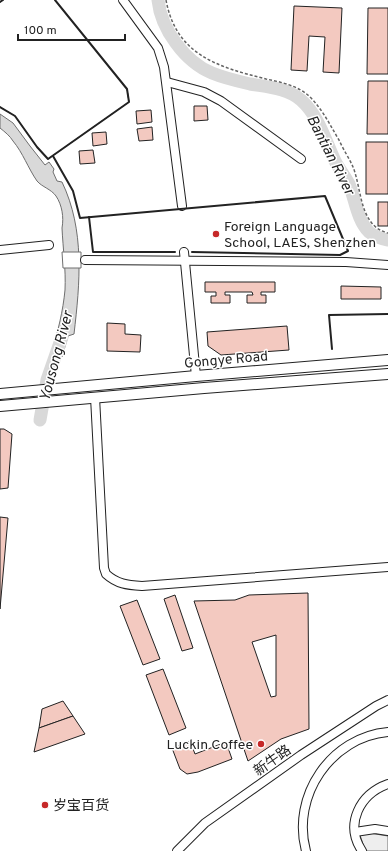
<svg xmlns="http://www.w3.org/2000/svg" width="388" height="851" font-family="Overpass,'Noto Sans SC',sans-serif">
  <style>
    .green { fill: #eee; stroke: #6f6f6f }
    .water { fill: #d9d9d9; stroke: #6f6f6f }
    .pier { fill: #fff; stroke: #6f6f6f }
    .lines { fill: none; stroke-linecap: round; stroke-linejoin: round }
    .river { stroke: #d9d9d9; stroke-width: 13 }
    .building { fill: #f3c9c0; stroke: #222; fill-rule: evenodd }
    .minor-casing { stroke: #222; stroke-width: 10 }
    .major-casing { stroke: #222; stroke-width: 12 }
    .path { stroke: #646464; stroke-width: 1.5; stroke-dasharray: 3 2; stroke-linecap: butt }
    .minor { stroke: #fff; stroke-width: 8 }
    .major { stroke: #fff; stroke-width: 10 }
    .fence { stroke: #222; stroke-width: 1; stroke-dasharray: 5 2; stroke-linecap: butt }
    .wall { stroke: #222; stroke-width: 2 }
    .poi-dot { fill: #c62828; stroke: #fff; stroke-width: 1.5 }
    .labels { text-anchor: middle; stroke-width: 3; stroke-linejoin: round; paint-order: stroke }
    .poi-label { font-size: 14px; fill: #222; stroke: #fff; text-anchor: start }
    .street-label { font-size: 14px; fill: #222; stroke: #fff }
    .water-label { font-size: 15px; font-style: italic; fill: #222; stroke: #fff }
  </style>
  <rect width="100%" height="100%" fill="#fff"/>
  <polygon class="green" points="369,833 388,836 388,851 367,851 364,847 360,835"/>
  <path class="water" d="M0 114 13 123 30 146 45 165 49 162 54 169 53 172 57 181 62 182C85 230 80 283 74 334L68 336 62 357 52 351C58 331 63 311 65 290 66 270 63 249 62 228 64 217 62 205 56 196 51 189 42 187 37 181 28 168 23 153 13 141 10 136 5 132 0 128Z"/>
  <polygon class="pier" points="62,252 81,252 81,268 63,268"/>
  <g class="lines">
    <g class="river">
      <path d="M158 0C161 29 185 62 212 73 224 78 237 81 250 84 267 87 287 88 301 100 319 116 325 140 335 161 339 169 345 176 349 184 355 199 357 220 369 232 374 236 382 239 388 240"/>
      <polyline points="40,420 47,380 62,337"/>
    </g>
  </g>
  <g class="building">
    <polygon points="294,6 342,8 339,73 323,72 325,37 309,36 307,71 291,70"/>
    <polygon points="368,8 388,8 388,74 367,74"/>
    <polygon points="368,81 388,81 388,134 367,134"/>
    <polygon points="194,106 207,106 208,120 194,121"/>
    <polygon points="151,110 152,122 137,124 136,111"/>
    <polygon points="152,127 153,140 139,141 137,129"/>
    <polygon points="106,132 107,144 93,146 92,133"/>
    <rect x="366" y="142" width="22" height="52"/>
    <polygon points="93,150 95,163 80,164 79,151"/>
    <rect x="378" y="202" width="10" height="24"/>
    <polygon points="205,282 275,282 275,292 261,292 261,295 266,295 266,303 247,303 247,295 253,295 252,292 225,292 225,295 230,295 230,303 211,303 211,296 216,296 216,292 205,292"/>
    <polygon points="341,286 381,287 381,299 341,299"/>
    <polygon points="107,323 125,324 125,334 141,335 140,352 107,351"/>
    <polygon points="287,326 289,350 221,355 208,346 207,332"/>
    <polygon points="0,429 4,429 12,434 8,488 0,489"/>
    <polygon points="0,517 8,518 0,609"/>
    <path d="M308 593 309 729 281 739 248 761 194 601 235 600 249 595ZM276 635V696L271 697 252 642Z"/>
    <polygon points="175,595 193,648 182,651 164,599"/>
    <polygon points="137,600 160,659 143,665 120,606"/>
    <polygon points="163,669 186,728 169,735 146,675"/>
    <polygon points="63,701 73,716 39,728 42,709"/>
    <polygon points="73,716 85,734 34,752 39,728"/>
    <polygon points="190,741 195,754 226,742 232,759 198,772 187,774 180,769 172,748"/>
  </g>
  <g class="lines">
    <g class="minor-casing">
      <g id="minor">
        <polyline points="123,0 158,48 164,67 182,206"/>
        <polyline points="167,82 204,92 221,101 301,159"/>
        <polyline points="0,250 49,245"/>
        <polyline points="184,252 196,376"/>
        <polyline points="85,260 346,262 388,265"/>
        <path d="M95 397 104 568 106 574C117 584 127 585 142 586L388 567"/>
        <polyline points="355,832 375,829 388,831"/>
        <polyline points="177,851 205,823 301,755 376,706 388,700"/>
        <path d="M306 851C291 796 331 737 388 732"/>
        <path d="M362 851C344 824 360 794 388 784"/>
      </g>
    </g>
    <g class="major-casing">
      <g id="major">
        <polyline points="0,394 196,376 388,360"/>
        <polyline points="0,406 204,388 388,374"/>
      </g>
    </g>
    <path class="path" d="M166 0C176 55 218 67 266 79 281 82 299 86 310 97 323 110 330 125 339 140 343 149 349 158 353 167 362 189 359 226 388 233"/>
    <use href="#minor" class="minor"/>
    <use href="#major" class="major"/>
    <g class="fence">
      <polyline points="0,2 3,0"/>
      <polyline points="0,107 15,116 37,147 48,159 129,102 127,89 55,0"/>
    </g>
    <g class="wall">
      <polyline points="0,2 3,0"/>
      <polyline points="0,107 15,116 37,147 48,159 129,102 127,89 55,0"/>
      <polyline points="53,156 73,191 80,218 325,196 348,251 340,255 192,252"/>
      <polyline points="89,217 93,252 175,252"/>
      <polyline points="332,349 329,315 388,314"/>
    </g>
  </g>
  <g class="poi-dot">
    <circle cx="216" cy="234" r="4"/>
    <circle cx="261" cy="744" r="4"/>
    <circle cx="45" cy="805" r="4"/>
  </g>
  <g class="labels">
    <g class="poi-label">
      <text x="224" y="231">Foreign Language<tspan x="224" dy="16">School, LAES, Shenzhen</tspan></text>
      <text x="253" y="749" text-anchor="end">Luckin Coffee</text>
      <text x="53" y="810">岁宝百货</text>
    </g>
    <g class="street-label">
      <text transform="translate(226 359) rotate(-5)" y="5">Gongye Road</text>
      <text transform="translate(272 760) rotate(-35)" y="5">新牛路</text>
    </g>
    <g class="water-label">
      <text transform="translate(331 155) rotate(63)" y="5">Bantian River</text>
      <text transform="translate(56 356) rotate(-75)" y="5">Yousong River</text>
    </g>
  </g>
  <path d="M18 34v6h107v-6" fill="none" stroke="#222222" stroke-width="2"/>
  <text x="24" y="34" font-size="12" fill="#222222" stroke="#ffffff" stroke-width="3" paint-order="stroke">100 m</text>
</svg>
